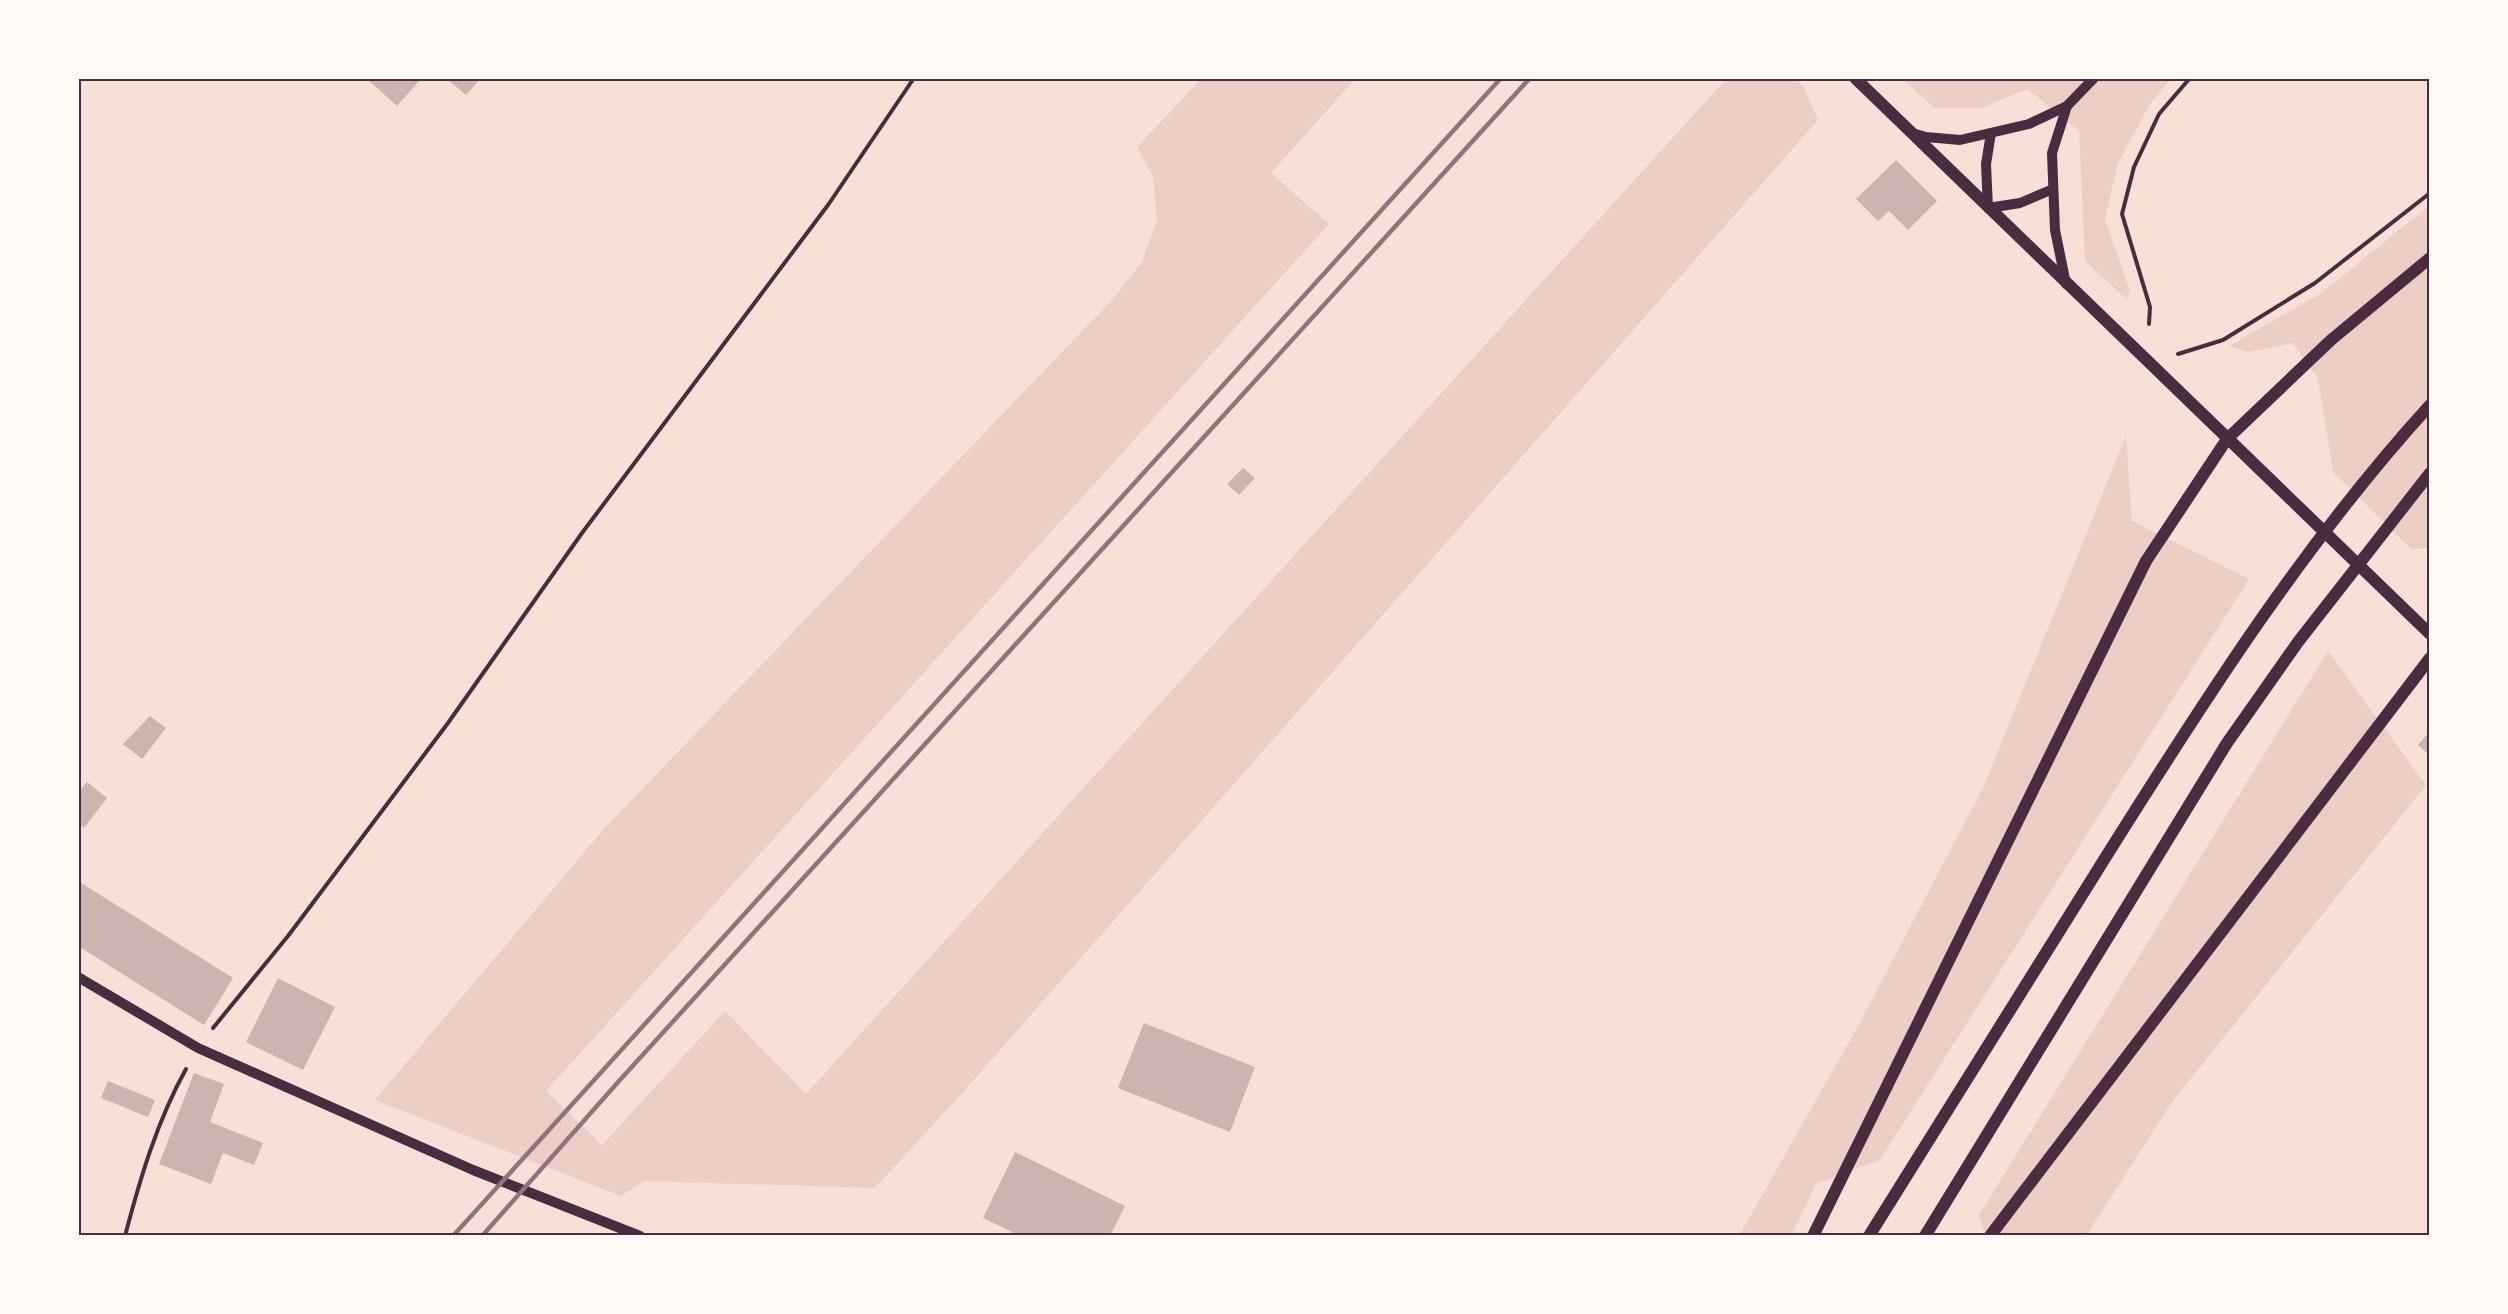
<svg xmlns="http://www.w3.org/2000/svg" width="2508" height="1314" font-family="'Playfair Display',serif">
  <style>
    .green { fill: #ebcfc5 }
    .building { fill: #ccb4b1 }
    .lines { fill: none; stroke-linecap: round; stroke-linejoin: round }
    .path { stroke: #4a2c40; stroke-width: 4 }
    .tertiary { stroke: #4a2c40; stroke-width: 10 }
    .secondary { stroke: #4a2c40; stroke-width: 12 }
    .rail { stroke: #8f747c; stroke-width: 4.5 }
    .neatline { fill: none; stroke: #4a2c40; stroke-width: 2 }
  </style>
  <rect width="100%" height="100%" fill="#f7e1d7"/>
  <g class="green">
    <polygon points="1202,78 1356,78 1271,173 1329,224 546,1091 602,1145 725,1011 806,1094 1727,78 1794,78 1804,87 1818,120 963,1092 875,1188 644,1181 621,1196 375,1100 603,830 1112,300 1142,262 1157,220 1153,177 1137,147"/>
    <polygon points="1902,78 2172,78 2150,104 2118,163 2105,219 2130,291 2126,299 2085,261 2079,131 2027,89 1981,108 1934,108"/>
    <polygon points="2430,205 2430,548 2411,549 2333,472 2318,378 2293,343 2249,352 2229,346 2320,294"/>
    <polygon points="2126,436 2132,521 2249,579 1880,1160 1816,1184 1791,1236 1739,1236 1856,1030 1984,786"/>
    <polygon points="2328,651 2426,785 2172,1102 2086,1236 1985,1236 1979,1215"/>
  </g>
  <g class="building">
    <polygon points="366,78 422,78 397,106"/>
    <polygon points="446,78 481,78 466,95"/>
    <polygon points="1896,160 1937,201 1908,230 1889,211 1878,221 1856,199"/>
    <polygon points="1243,468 1255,478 1239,495 1227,484"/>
    <polygon points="150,716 166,728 142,759 123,744"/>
    <polygon points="2430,731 2430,756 2418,745"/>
    <polygon points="87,782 107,798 84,828 78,823 78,792"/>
    <polygon points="78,881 233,978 204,1025 78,946"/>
    <polygon points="278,978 335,1007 303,1070 246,1042"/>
    <polygon points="1144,1023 1255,1067 1230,1132 1118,1088"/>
    <polygon points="194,1073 224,1084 210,1122 263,1143 254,1165 223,1153 211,1184 159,1164"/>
    <polygon points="108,1081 155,1100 148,1117 101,1098"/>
    <polygon points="1015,1152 1125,1206 1110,1236 1020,1236 983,1218"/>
  </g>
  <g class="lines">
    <g class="path">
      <polyline points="2149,324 2150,307 2122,214 2134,167 2159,114 2190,78"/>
      <polyline points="2178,354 2223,340 2315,283 2430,193"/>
      <polyline points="213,1028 288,936 448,723 582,533 828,205 914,78"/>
      <path d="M125 1236C140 1179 157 1121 186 1069"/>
    </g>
    <g class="tertiary">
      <polyline points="1912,133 1926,137 1960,140 2029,124 2067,106 2094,78"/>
      <polyline points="1991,133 1986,164 1988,208 2020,203 2053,189"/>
      <polyline points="2066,284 2055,230 2052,153 2067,106"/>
      <polyline points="78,977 198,1048 473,1170 640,1236"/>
    </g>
    <g class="secondary">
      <polyline points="1855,78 2430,634"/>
      <polyline points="1813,1236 2146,561 2227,439 2331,340 2430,258"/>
      <path d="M1869 1236C1949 1109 2028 982 2107 855 2205 699 2305 542 2430 405"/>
      <polyline points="1925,1236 2227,743 2298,642 2430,473"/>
      <polyline points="1990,1236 2430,658"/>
    </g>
    <g class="rail">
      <polyline points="453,1236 1501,78"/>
      <polyline points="482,1236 619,1081 1530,78"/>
    </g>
  </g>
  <rect width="2508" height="1314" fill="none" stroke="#fffaf5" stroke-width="159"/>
  <rect x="80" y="80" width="2348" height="1154" class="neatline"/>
</svg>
